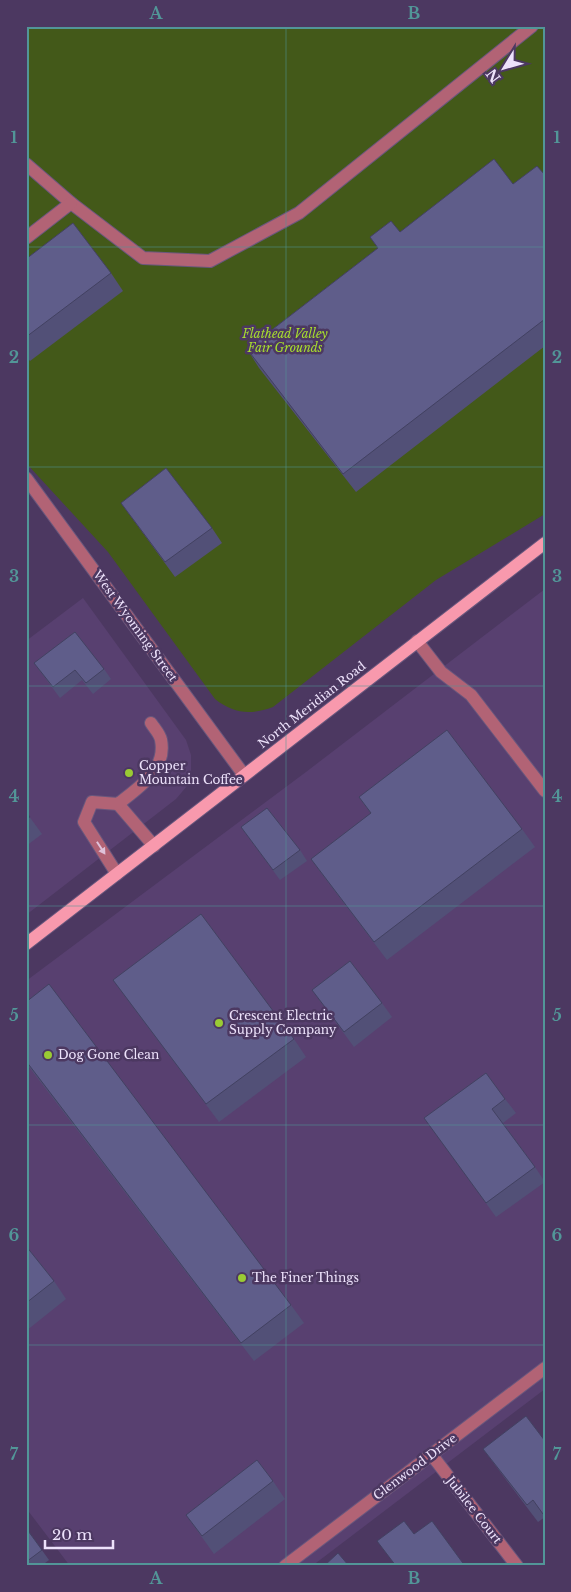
<svg xmlns="http://www.w3.org/2000/svg" width="571" height="1592" font-family="'Libre Baskerville',serif">
  <style>
    .built { fill: #584070 }
    .green { fill: #435919 }
    .lines { fill: none; stroke-linecap: round; stroke-linejoin: round }
    .minor-casing { stroke: #69577d; stroke-width: 14 }
    .major-casing { stroke: #69577d; stroke-width: 14 }
    .minor { stroke: #b26375; stroke-width: 12 }
    .major { stroke: #f899ad; stroke-width: 12 }
    .wall { fill: #525077 }
    .building { fill: #5f5d8a; stroke: #424161 }
    .oneway { fill: #dec2da }
    .grid { fill: none; stroke: #529698; stroke-width: 1; stroke-opacity: 0.55 }
    .poi-dot { fill: #9acb34; stroke: #4c3861; stroke-width: 2 }
    .labels { text-anchor: middle; stroke-width: 5; stroke-linejoin: round; paint-order: stroke }
    .park-label { font-size: 12px; font-style: italic; fill: #a8df2e; stroke: #4c3861 }
    .street-label { font-size: 12px; fill: #ede2fb; stroke: #4c3861 }
    .poi-label { font-size: 12px; fill: #ede2fb; stroke: #4c3861; text-anchor: start }
    .neatline { fill: none; stroke: #529698; stroke-width: 2 }
    .grid-label { font-size: 16px; text-anchor: middle; font-weight: bold; fill: #529698 }
  </style>
  <rect width="100%" height="100%" fill="#4c3861"/>
  <g class="built">
    <polygon points="545,589 545,1389 312,1566 70,1566 26,1508 26,981 306,772"/>
    <polygon points="83,598 186,740 191,755 191,771 187,786 176,799 26,915 26,641"/>
  </g>
  <path class="green" d="M26 26H545V514L436 580 273 707C251 715 234 714 215 699L108 552 26 463Z"/>
  <g class="lines">
    <g class="minor-casing">
      <g id="minor">
        <polyline points="26,164 71,203 143,258 210,261 299,213 532,26"/>
        <polyline points="26,238 71,203"/>
        <polyline points="26,478 244,775"/>
        <polyline points="417,641 441,672 471,695 545,791"/>
        <polyline points="118,804 154,846"/>
        <path d="M117 874 84 822 92 802 118 804C139 787 167 770 161 740 160 734 154 728 151 723"/>
        <polyline points="431,1454 517,1566"/>
        <polyline points="285,1566 545,1368"/>
      </g>
    </g>
    <g class="major-casing">
      <polyline id="major" points="26,944 545,543"/>
    </g>
    <use href="#minor" class="minor"/>
    <use href="#major" class="major"/>
  </g>
  <g class="wall">
    <polygon points="545,175 545,346 356,492 259,368 247,349 378,248 370,237 400,232"/>
    <polygon points="26,259 111,273 123,291 30,361 26,356"/>
    <polygon points="121,503 212,528 222,543 175,577"/>
    <polygon points="34,663 104,669 111,679 93,694 82,680 60,698"/>
    <polygon points="359,797 522,829 535,847 387,960 324,877 311,859 371,814"/>
    <polygon points="26,812 42,834 26,846"/>
    <polygon points="241,827 300,850 307,861 280,880"/>
    <polygon points="113,980 294,1039 306,1057 219,1122 126,998"/>
    <polygon points="312,990 382,1003 392,1017 354,1047"/>
    <polygon points="26,1002 291,1305 304,1323 254,1361 26,1063"/>
    <polygon points="505,1099 516,1113 503,1123 535,1167 545,1182 496,1217 424,1118"/>
    <polygon points="26,1246 54,1281 66,1299 26,1331"/>
    <polygon points="545,1441 545,1517 538,1522 495,1465 483,1449"/>
    <polygon points="273,1481 285,1499 214,1554 186,1515"/>
    <polygon points="26,1528 49,1560 41,1566 26,1566"/>
  </g>
  <g class="building">
    <polygon points="494,159 513,184 537,166 545,175 545,319 343,474 247,349 378,248 370,237 391,221 400,232"/>
    <polygon points="73,223 111,273 26,337 26,259"/>
    <polygon points="166,468 212,528 165,562 121,503"/>
    <polygon points="75,632 104,669 86,683 75,670 53,687 34,663"/>
    <polygon points="447,730 522,829 374,942 311,859 371,813 359,797"/>
    <polygon points="267,808 300,850 273,870 241,827"/>
    <polygon points="26,812 30,817 26,819"/>
    <polygon points="201,914 294,1039 206,1104 113,980"/>
    <polygon points="350,961 382,1003 344,1032 312,990"/>
    <polygon points="49,984 291,1305 241,1343 26,1061 26,1002"/>
    <polygon points="486,1073 505,1099 492,1109 535,1167 486,1203 424,1118"/>
    <polygon points="26,1246 54,1281 26,1303"/>
    <polygon points="526,1416 545,1441 545,1513 543,1514 533,1500 527,1505 483,1449"/>
    <polygon points="257,1460 273,1481 202,1536 186,1515"/>
    <polygon points="404,1521 414,1534 432,1521 465,1566 396,1566 377,1541"/>
    <polygon points="26,1528 42,1550 26,1562"/>
    <polygon points="338,1553 349,1566 324,1566"/>
  </g>
  <defs><path id="oneway-solid" d="M-6-.8H1V-3.2L6.5 0L1 3.2V.8H-6Z" transform="scale(1.25)"/></defs>
  <use class="oneway" href="#oneway-solid" transform="translate(101 848) rotate(57)"/>
  <path class="grid" d="M286 26V1566M26 247H545M26 467H545M26 686H545M26 906H545M26 1125H545M26 1345H545"/>
  <g class="poi-dot">
    <circle cx="129" cy="773" r="5"/>
    <circle cx="219" cy="1023" r="5"/>
    <circle cx="48" cy="1055" r="5"/>
    <circle cx="242" cy="1278" r="5"/>
  </g>
  <g class="labels">
    <g class="park-label">
      <text x="285" y="338">Flathead Valley<tspan x="285" dy="14">Fair Grounds</tspan></text>
    </g>
    <g class="street-label">
      <text transform="translate(135 626) rotate(54)" y="4">West Wyoming Street</text>
      <text transform="translate(312 705) rotate(-38)" y="4">North Meridian Road</text>
      <text transform="translate(415 1467) rotate(-37)" y="4">Glenwood Drive</text>
      <text transform="translate(474 1510) rotate(52)" y="4">Jubilee Court</text>
    </g>
    <g class="poi-label">
      <text x="139" y="770">Copper<tspan x="139" dy="14">Mountain Coffee</tspan></text>
      <text x="229" y="1020">Crescent Electric<tspan x="229" dy="14">Supply Company</tspan></text>
      <text x="58" y="1059">Dog Gone Clean</text>
      <text x="252" y="1282">The Finer Things</text>
    </g>
  </g>
  <rect width="571" height="1592" fill="none" stroke="#4c3861" stroke-width="55"/>
  <g transform="translate(504 68) rotate(233)" stroke="#4c3861" stroke-width="4" paint-order="stroke">
  <path d="M0-4L9 19L0 12L-9 19Z" fill="#ede2fb"/>
  <text y="-8" font-size="14" font-weight="bold" text-anchor="middle" fill="#ede2fb">N</text>
  </g>
  <path d="M45 1540v8h68v-8" fill="none" stroke="#ede2fb" stroke-width="2.5"/>
  <text x="52" y="1540" font-size="15" fill="#ede2fb" stroke="#4c3861" stroke-width="4" paint-order="stroke">20 m</text>
  <rect x="28" y="28" width="516" height="1536" class="neatline"/>
  <g class="grid-label">
    <text x="156" y="19">A</text>
    <text x="414" y="19">B</text>
    <text x="14" y="143">1</text>
    <text x="557" y="143">1</text>
    <text x="14" y="363">2</text>
    <text x="557" y="363">2</text>
    <text x="14" y="582">3</text>
    <text x="557" y="582">3</text>
    <text x="14" y="802">4</text>
    <text x="557" y="802">4</text>
    <text x="14" y="1021">5</text>
    <text x="557" y="1021">5</text>
    <text x="14" y="1241">6</text>
    <text x="557" y="1241">6</text>
    <text x="14" y="1460">7</text>
    <text x="557" y="1460">7</text>
    <text x="156" y="1584">A</text>
    <text x="414" y="1584">B</text>
  </g>
</svg>
